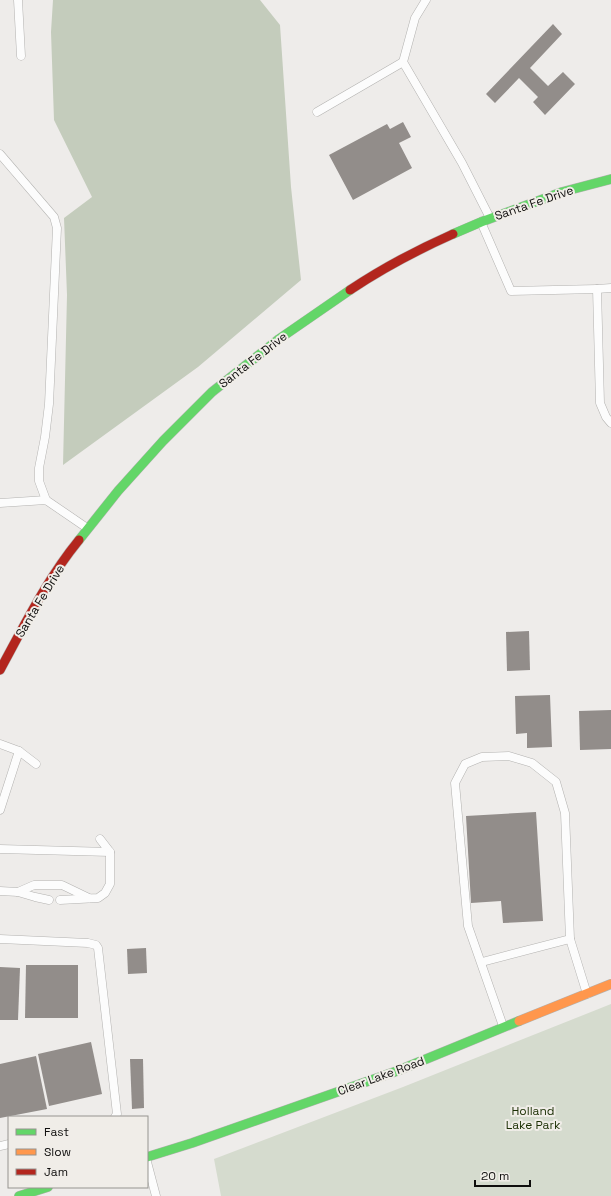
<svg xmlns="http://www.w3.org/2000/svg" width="611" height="1196" font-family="'Space Grotesk',sans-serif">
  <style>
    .green { fill: #d5dbce }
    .forest { fill: #c4ccbc }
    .building { fill: #928d8a }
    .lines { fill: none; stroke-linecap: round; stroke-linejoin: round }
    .lane-casing { stroke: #b3b2b0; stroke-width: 9 }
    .fast-casing { stroke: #b3b2b0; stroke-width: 10 }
    .slow-casing { stroke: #b3b2b0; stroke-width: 10 }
    .jam-casing { stroke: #b3b2b0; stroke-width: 10 }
    .lane { stroke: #fcfcfc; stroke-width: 8 }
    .fast { stroke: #63d668; stroke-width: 9 }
    .slow { stroke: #ff974d; stroke-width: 9 }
    .jam { stroke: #b3261e; stroke-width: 9 }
    .labels { text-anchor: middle; stroke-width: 4; stroke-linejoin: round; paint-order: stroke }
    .street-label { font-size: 12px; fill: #0f0e0d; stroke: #f0ede8 }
    .park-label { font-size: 12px; fill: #1c3005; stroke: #f0ede8 }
  </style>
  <rect width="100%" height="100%" fill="#eeecea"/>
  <polygon class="green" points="611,1004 611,1196 221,1196 214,1159 403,1087"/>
  <polygon class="forest" points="53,0 260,0 280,25 291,187 301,280 198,367 63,465 67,295 64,218 92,197 54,120 51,32"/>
  <g class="building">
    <polygon points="553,24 562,34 530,68 548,86 563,72 575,84 545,115 533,102 538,97 519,78 495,103 486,94"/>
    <polygon points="403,122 411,137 399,143 412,168 353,200 329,155 387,124 390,129"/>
    <polygon points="529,631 530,670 507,671 506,632"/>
    <polygon points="550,695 552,747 527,748 527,733 516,734 515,696"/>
    <polygon points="611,710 611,749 580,750 579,711"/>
    <polygon points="536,812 543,921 503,923 501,901 471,903 466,816"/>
    <polygon points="146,948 147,973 128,974 127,949"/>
    <polygon points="26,965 78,965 78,1018 25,1018"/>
    <polygon points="0,967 20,968 18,1020 0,1020"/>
    <polygon points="91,1042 102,1094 49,1106 38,1054"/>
    <polygon points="36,1056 47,1109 0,1118 0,1064"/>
    <polygon points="130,1059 143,1059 144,1108 132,1109"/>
  </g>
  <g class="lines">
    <g class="lane-casing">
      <g id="lane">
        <polyline points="18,0 21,56"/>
        <polyline points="426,0 415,18 403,62 462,163 490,218"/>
        <polyline points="317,112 403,62"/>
        <polyline points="0,154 54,217 57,228 49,404 45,437 39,468 39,481 46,500"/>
        <polyline points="481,222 511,291 597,289"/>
        <polyline points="611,288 597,289 600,403 606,417 611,423"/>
        <polyline points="0,503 46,500 87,528"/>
        <polyline points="0,744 19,751 0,810"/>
        <polyline points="19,751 36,764"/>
        <polyline points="0,849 110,852"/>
        <polyline points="0,891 18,892 35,897 49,900"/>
        <polyline points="18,892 34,885 62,885 89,898"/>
        <polyline points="60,900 98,898 105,893 110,884 110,852 100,839"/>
        <polyline points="0,939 88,943 96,945 98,948 117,1114 115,1117"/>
        <polyline points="482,962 570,939"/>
        <polyline points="503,1026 468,926 455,783 465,764 482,757 509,756 532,763 556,782 565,813 570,939 587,994"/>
        <polyline points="0,1146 9,1144"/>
        <polyline points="147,1162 156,1196"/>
      </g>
    </g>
    <g class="fast-casing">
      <g id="fast">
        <polyline points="453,234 481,222 562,192 611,179"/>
        <polyline points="79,540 118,491 163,441 212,392 279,339 350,290"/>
        <polyline points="147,1157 192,1143 397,1071 519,1021"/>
        <polyline points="19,1196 48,1187"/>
      </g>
    </g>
    <g class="slow-casing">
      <polyline id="slow" points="519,1021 611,984"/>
    </g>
    <g class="jam-casing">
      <g id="jam">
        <path d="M350 290C383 268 417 250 453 234"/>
        <path d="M0 670C24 626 47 579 79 540"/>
      </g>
    </g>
    <use href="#lane" class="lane"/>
    <use href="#fast" class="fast"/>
    <use href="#slow" class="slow"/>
    <use href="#jam" class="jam"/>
  </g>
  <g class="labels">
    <g class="street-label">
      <text transform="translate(534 203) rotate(-19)" y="4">Santa Fe Drive</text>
      <text transform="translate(253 360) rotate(-38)" y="4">Santa Fe Drive</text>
      <text transform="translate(40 601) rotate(-59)" y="4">Santa Fe Drive</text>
      <text transform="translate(381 1076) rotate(-20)" y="4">Clear Lake Road</text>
    </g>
    <g class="park-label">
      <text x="533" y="1115">Holland<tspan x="533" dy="14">Lake Park</tspan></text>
    </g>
  </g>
  <rect x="8" y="1116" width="140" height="72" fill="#f0ede8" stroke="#969490"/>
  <rect x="16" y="1129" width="20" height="6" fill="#63d668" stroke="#969490"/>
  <text x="44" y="1136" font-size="12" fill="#0f0e0d">Fast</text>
  <rect x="16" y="1149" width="20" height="6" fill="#ff974d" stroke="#969490"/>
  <text x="44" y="1156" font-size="12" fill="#0f0e0d">Slow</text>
  <rect x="16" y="1169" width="20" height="6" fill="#b3261e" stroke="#969490"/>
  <text x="44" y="1176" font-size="12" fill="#0f0e0d">Jam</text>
  <path d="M475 1180v6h55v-6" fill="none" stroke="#0f0e0d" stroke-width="2"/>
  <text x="481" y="1180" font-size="12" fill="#0f0e0d" stroke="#f0ede8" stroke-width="3" paint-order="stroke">20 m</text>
</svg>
